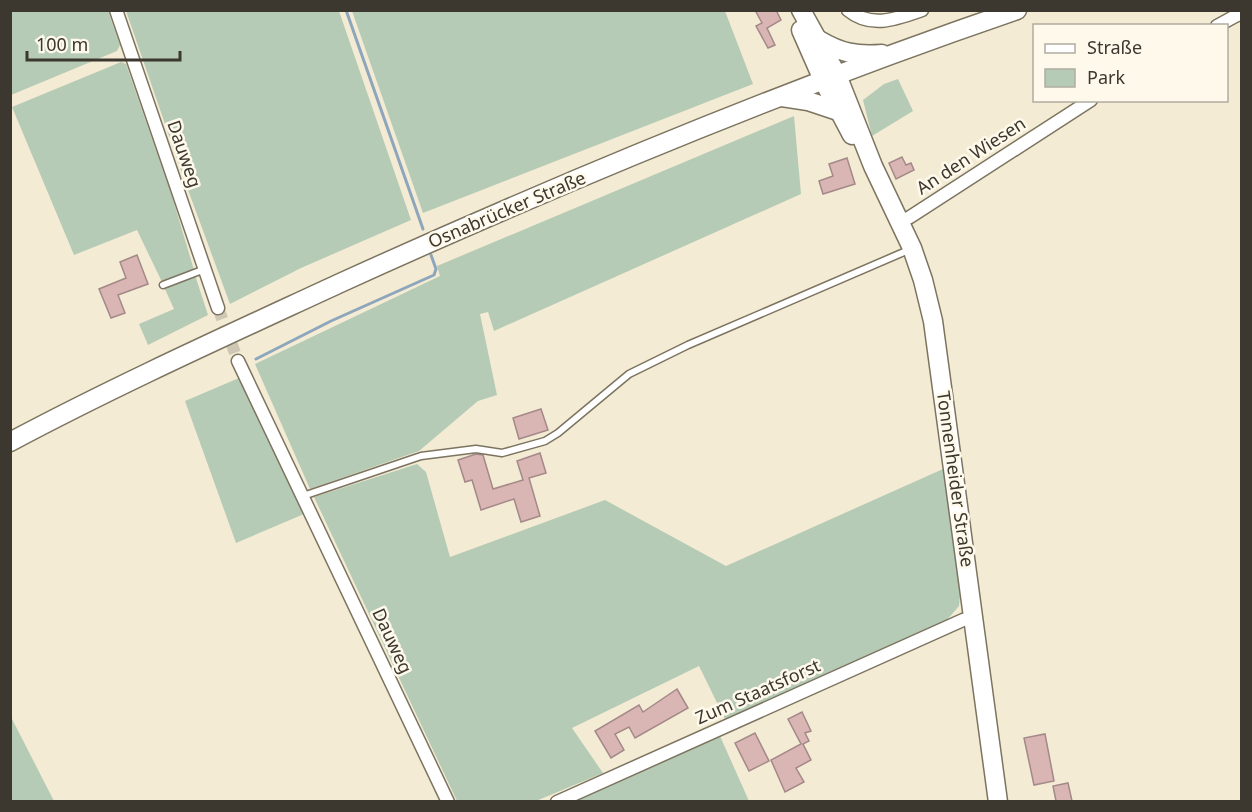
<svg xmlns="http://www.w3.org/2000/svg" width="1252" height="812" font-family="'Noto Sans',sans-serif">
  <style>
    .green { fill: #b6cbb5 }
    .lines { fill: none; stroke-linecap: round; stroke-linejoin: round }
    .stream { stroke: #8ea6bb; stroke-width: 3 }
    .building { fill: #d9b5b4; stroke: #a38988; stroke-width: 1.5 }
    .street-tunnel { stroke: #cfc7b3; stroke-width: 12; stroke-dasharray: 12 6; stroke-linecap: butt }
    .lane-casing { stroke: #7c7460; stroke-width: 9 }
    .street-casing { stroke: #7c7460; stroke-width: 15 }
    .secondary-casing { stroke: #7c7460; stroke-width: 21 }
    .lane { stroke: #fff; stroke-width: 6 }
    .street { stroke: #fff; stroke-width: 12 }
    .secondary { stroke: #fff; stroke-width: 18 }
    .labels { text-anchor: middle; stroke-width: 5; stroke-linejoin: round; paint-order: stroke }
    .street-label { font-size: 18px; fill: #3c382f; stroke: #fef9eb }
  </style>
  <rect width="100%" height="100%" fill="#f4ebd4"/>
  <g class="green">
    <polygon points="11,10 108,11 120,45 117,51 11,95"/>
    <polygon points="126,11 339,11 411,220 301,268 230,304 184,179"/>
    <polygon points="352,11 725,11 753,84 423,213"/>
    <polygon points="121,62 126,64 172,196 194,270 162,282 137,230 74,255 12,107"/>
    <polygon points="898,79 913,111 872,136 863,100 884,84"/>
    <polygon points="794,116 801,194 494,331 488,312 480,314 497,395 478,401 419,451 310,489 255,364 440,276 437,266"/>
    <polygon points="195,275 208,315 148,345 139,324 174,309 164,287"/>
    <polygon points="239,378 304,514 236,543 185,401"/>
    <polygon points="417,464 426,472 450,557 605,500 726,566 943,469 960,595 959,606 946,621 725,719 699,666 572,728 603,773 536,801 457,801 314,497"/>
    <polygon points="10,717 11,717 54,801 11,801"/>
    <polygon points="720,736 749,801 574,801"/>
  </g>
  <g class="lines">
    <g class="stream">
      <polyline points="346,10 423,229"/>
      <polyline points="256,359 331,321 434,275 436,269 431,255"/>
    </g>
  </g>
  <g class="building">
    <polygon points="755,10 776,10 781,20 767,28 775,45 768,48 756,26 762,23"/>
    <polygon points="902,157 906,165 911,163 914,170 896,179 889,163"/>
    <polygon points="847,158 855,184 823,194 819,181 833,176 829,164"/>
    <polygon points="137,255 148,284 118,295 125,313 111,318 99,289 126,278 120,262"/>
    <polygon points="541,409 548,430 519,439 513,418"/>
    <polygon points="540,453 546,473 529,478 540,516 521,522 514,499 481,510 472,480 465,482 458,460 476,454 483,455 493,489 523,480 517,461"/>
    <polygon points="677,689 688,708 635,738 629,727 615,734 624,750 611,758 595,731 639,705 643,712"/>
    <polygon points="802,712 811,731 805,733 809,741 803,744 811,760 796,768 804,782 785,792 771,760 801,744 788,719"/>
    <polygon points="755,733 769,761 749,771 735,743"/>
    <polygon points="1045,734 1054,781 1034,785 1024,738"/>
    <polygon points="1068,783 1072,801 1056,801 1053,786"/>
  </g>
  <g class="lines">
    <polyline class="street-tunnel" points="218,308 238,361"/>
    <g class="lane-casing">
      <g id="lane">
        <polyline points="163,285 205,269"/>
        <polyline points="303,496 421,456 476,449 502,453 545,441 558,433 629,374 688,345 911,249"/>
      </g>
    </g>
    <g class="street-casing">
      <g id="street">
        <polyline points="116,10 218,308"/>
        <path d="M848 10C871 29 896 19 922 10"/>
        <polyline points="1217,26 1239,14 1242,15"/>
        <polyline points="900,222 910,217 1091,100"/>
        <polyline points="238,361 448,802"/>
        <polyline points="557,802 963,620 975,618"/>
      </g>
    </g>
    <g class="secondary-casing">
      <g id="secondary">
        <polyline points="801,10 837,75 873,166 912,248 923,280 933,321 998,802"/>
        <polyline points="801,30 823,80 852,135"/>
        <path d="M819 40C841 53 856 56 882 54"/>
        <polyline points="782,97 808,101 838,111"/>
        <path d="M10 442C117 385 228 335 338 284 560 183 786 89 1017 10"/>
      </g>
    </g>
    <use href="#lane" class="lane"/>
    <use href="#street" class="street"/>
    <use href="#secondary" class="secondary"/>
  </g>
  <g class="labels">
    <g class="street-label">
      <text transform="translate(184 154) rotate(71)" y="6">Dauweg</text>
      <text transform="translate(971 156) rotate(-33)" y="6">An den Wiesen</text>
      <text transform="translate(507 210) rotate(-23)" y="6">Osnabrücker Straße</text>
      <text transform="translate(955 479) rotate(82)" y="6">Tonnenheider Straße</text>
      <text transform="translate(392 641) rotate(65)" y="6">Dauweg</text>
      <text transform="translate(758 692) rotate(-24)" y="6">Zum Staatsforst</text>
    </g>
  </g>
  <rect width="1252" height="812" fill="none" stroke="#3c382f" stroke-width="24"/>
  <rect x="1033" y="24" width="195" height="78" fill="#fef9eb" stroke="#b0aca0" stroke-width="1.5"/>
  <rect x="1045" y="44" width="30" height="9" fill="#ffffff" stroke="#b0aca0" stroke-width="1.5"/>
  <text x="1087" y="54" font-size="18" fill="#3c382f">Straße</text>
  <rect x="1045" y="69" width="30" height="18" fill="#b6cbb5" stroke="#b0aca0" stroke-width="1.5"/>
  <text x="1087" y="84" font-size="18" fill="#3c382f">Park</text>
  <path d="M27 51v9h153v-9" fill="none" stroke="#3c382f" stroke-width="3"/>
  <text x="36" y="51" font-size="18" fill="#3c382f" stroke="#fef9eb" stroke-width="4.5" paint-order="stroke">100 m</text>
</svg>
